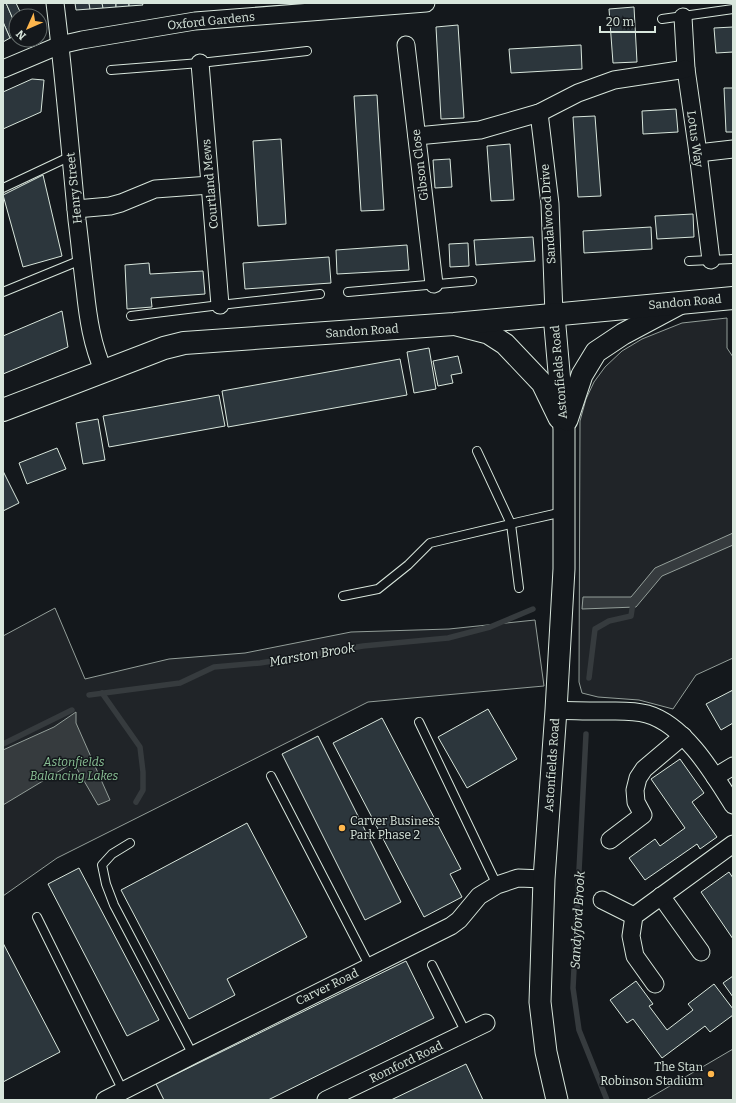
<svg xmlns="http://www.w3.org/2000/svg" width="736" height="1103" font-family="Bitter,serif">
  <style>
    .green { fill: #202428; stroke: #939e99 }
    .water { fill: #363b3e; stroke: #939e99 }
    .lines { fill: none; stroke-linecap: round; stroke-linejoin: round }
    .stream { stroke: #363b3e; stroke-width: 5.5 }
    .building { fill: #2c363c; stroke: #d8e6dc }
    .service-casing { stroke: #d8e6dc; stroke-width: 10 }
    .minor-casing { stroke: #d8e6dc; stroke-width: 19 }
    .tertiary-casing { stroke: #d8e6dc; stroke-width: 23 }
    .secondary-casing { stroke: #d8e6dc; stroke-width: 24 }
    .service { stroke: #14181c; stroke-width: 8 }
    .minor { stroke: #14181c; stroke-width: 17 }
    .tertiary { stroke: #14181c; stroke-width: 21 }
    .secondary { stroke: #14181c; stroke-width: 22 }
    .poi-dot { fill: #ffb74d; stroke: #14181c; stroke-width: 1.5 }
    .labels { text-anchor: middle; stroke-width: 3; stroke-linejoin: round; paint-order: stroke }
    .street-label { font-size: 12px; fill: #d8e6dc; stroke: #14181c }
    .park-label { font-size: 12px; font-style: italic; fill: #8ac095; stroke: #14181c }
    .poi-label { font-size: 12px; fill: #d8e6dc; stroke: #14181c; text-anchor: start }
    .water-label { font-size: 13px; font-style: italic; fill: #d8e6dc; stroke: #14181c }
  </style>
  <rect width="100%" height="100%" fill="#14181c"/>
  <g class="green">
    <polygon points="727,318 727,348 733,357 733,658 696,675 673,709 639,700 598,697 582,693 579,682 580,421 586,399 594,382 605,367 622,351 642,339 682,323"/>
    <polygon points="55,608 85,679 169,659 245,653 351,632 449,629 535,620 544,686 368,702 57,858 3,896 3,636"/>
    <polygon points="733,1049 733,1100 646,1100"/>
  </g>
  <g class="water">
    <polygon points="733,533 733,545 662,576 636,607 582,609 583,597 631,597 655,568"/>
    <polygon points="76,712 76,723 110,800 98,805 76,767 71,764 3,805 3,750 54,727"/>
  </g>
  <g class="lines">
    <g class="stream">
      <polyline points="589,678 595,629 609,621 631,616 633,603 635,601"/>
      <polyline points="102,693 140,747 143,772 143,790 136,802"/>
      <polyline points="89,695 180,683 214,667 260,663 363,646 448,638 490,627 533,609"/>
      <polyline points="586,734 573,988 579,1030 607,1100"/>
      <polyline points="3,744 72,710"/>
    </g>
  </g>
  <g class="building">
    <polygon points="3,3 6,3 16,26 16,36 10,38 3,22"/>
    <polygon points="6,3 16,3 22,16 16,16 16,26"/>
    <polygon points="75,3 89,3 90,9 76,10"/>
    <polygon points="89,3 102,3 103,8 90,9"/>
    <polygon points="102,3 116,3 116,7 103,8"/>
    <polygon points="116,3 129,3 129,6 116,7"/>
    <polygon points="129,3 142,3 143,5 129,6"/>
    <polygon points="634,7 637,62 613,63 609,9"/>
    <polygon points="3,22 10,38 3,42"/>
    <polygon points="458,25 464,118 441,119 436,27"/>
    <polygon points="733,27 733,52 716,53 714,28"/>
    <polygon points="581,45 582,69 511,73 509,49"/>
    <polygon points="32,79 44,80 41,112 3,129 3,92"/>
    <polygon points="724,88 733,88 733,132 726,132"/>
    <polygon points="377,95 384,210 361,211 354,96"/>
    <polygon points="676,109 678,132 643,134 642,111"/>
    <polygon points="595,116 601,196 578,197 573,117"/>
    <polygon points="281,139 286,224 258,226 253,141"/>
    <polygon points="510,144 514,200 491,201 487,146"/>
    <polygon points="450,159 452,187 435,188 433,160"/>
    <polygon points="43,175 62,256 23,267 3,195"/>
    <polygon points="693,214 694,237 657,239 655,216"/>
    <polygon points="651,227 652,249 584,253 583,231"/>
    <polygon points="533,237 535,261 476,265 474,240"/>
    <polygon points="468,243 469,266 450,267 449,244"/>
    <polygon points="407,245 409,270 337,274 336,250"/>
    <polygon points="329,257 331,283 245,289 243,263"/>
    <polygon points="149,263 150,274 203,271 205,294 151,298 152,307 127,309 125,265"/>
    <polygon points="62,311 68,347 3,374 3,336"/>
    <polygon points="429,348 436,389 414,393 407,352"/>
    <polygon points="458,356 462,373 451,375 453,383 438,386 433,361"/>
    <polygon points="400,359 407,395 228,427 222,391"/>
    <polygon points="219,395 225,426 109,447 103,416"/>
    <polygon points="98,419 105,460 83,464 76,423"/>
    <polygon points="57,448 66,469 27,484 19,463"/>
    <polygon points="3,471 19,503 3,511"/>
    <polygon points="733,690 733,723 721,730 706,704"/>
    <polygon points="488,709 517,759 467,788 438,737"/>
    <polygon points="382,718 461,869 450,874 462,897 424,917 333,743"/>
    <polygon points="318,736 401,902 365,920 282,754"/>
    <polygon points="680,759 704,793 692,802 717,837 700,849 697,844 645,880 629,858 655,839 660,846 685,828 651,779"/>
    <polygon points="247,823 307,937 227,979 235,995 189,1019 121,890"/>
    <polygon points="79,868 159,1020 127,1036 48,884"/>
    <polygon points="729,872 733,878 733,939 701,892"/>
    <polygon points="3,943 60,1052 3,1082"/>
    <polygon points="406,961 434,1018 268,1100 164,1100 156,1084"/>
    <polygon points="733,976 733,997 723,983"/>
    <polygon points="636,981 653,1004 649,1006 667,1030 693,1010 688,1004 714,984 733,1009 733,1015 710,1032 705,1026 662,1058 633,1019 627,1023 610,1000"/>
    <polygon points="466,1064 483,1100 391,1100"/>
  </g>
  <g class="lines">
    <g class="service-casing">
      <g id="service">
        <polyline points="662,19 733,9"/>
        <polyline points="111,70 200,63 307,51"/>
        <polyline points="3,188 71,156"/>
        <polyline points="689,261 733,259"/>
        <polyline points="3,292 81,260"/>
        <polyline points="348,292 472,281"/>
        <polyline points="131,316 220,305 320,294"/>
        <polyline points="477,451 511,524 519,588"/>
        <polyline points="343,596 378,589 408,565 430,543 519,522 563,512"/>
        <polyline points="419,722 497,885"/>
        <polyline points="271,776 370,967"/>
        <polyline points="130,843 112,854 102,865 106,884 114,905 193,1055"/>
        <polyline points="37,917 123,1091"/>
        <polyline points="432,965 466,1033"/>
      </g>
    </g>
    <g class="minor-casing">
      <g id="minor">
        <path d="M55 3C64 75 70 148 77 220 80 243 82 266 85 289 88 318 92 345 104 372"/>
        <polyline points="683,17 686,69 698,153 711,260"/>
        <polyline points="406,45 434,284"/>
        <polyline points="200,63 220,305"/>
        <polyline points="3,69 60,45 82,40 195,21 426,3"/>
        <polyline points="539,113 550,204 554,315"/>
        <polyline points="417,136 480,130 539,113 578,93 614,80 686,69"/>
        <polyline points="698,153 733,149"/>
        <polyline points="76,209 110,206 121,203 155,189 210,185"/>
        <path d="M556 710C572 711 589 711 605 711 619 711 633 710 647 714 685 725 713 773 733 805"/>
        <polyline points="715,777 733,766"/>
        <polyline points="610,840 643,815 636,802 635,790 638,778 644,769 683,736"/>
        <polyline points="661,896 701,952"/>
        <polyline points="602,900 634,916"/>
        <polyline points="655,984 635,956 631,936 634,916 733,844"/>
        <polyline points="105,1100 193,1055 451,926 459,920 479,896 497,885 518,878 544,879"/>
        <polyline points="326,1100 486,1023"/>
      </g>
    </g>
    <g class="tertiary-casing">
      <g id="tertiary">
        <polyline points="554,315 564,429 564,569 556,710 544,879 540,1002 546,1052 557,1100"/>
        <polyline points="457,325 488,333 505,344 542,383 559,418"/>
        <polyline points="567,420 582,375 596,352 623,334 681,303"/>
      </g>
    </g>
    <g class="secondary-casing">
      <polyline id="secondary" points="3,410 146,355 164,348 184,343 454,324 733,298"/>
    </g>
    <use href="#service" class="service"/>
    <use href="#minor" class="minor"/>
    <use href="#tertiary" class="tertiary"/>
    <use href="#secondary" class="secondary"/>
  </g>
  <g class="poi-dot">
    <circle cx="342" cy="828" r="4"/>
    <circle cx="711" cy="1074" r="4"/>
  </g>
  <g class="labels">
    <g class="street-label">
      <text transform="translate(211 21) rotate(-6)" y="4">Oxford Gardens</text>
      <text transform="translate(695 139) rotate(82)" y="4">Lotus Way</text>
      <text transform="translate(420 165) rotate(-97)" y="4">Gibson Close</text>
      <text transform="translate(210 184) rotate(-95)" y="4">Courtland Mews</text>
      <text transform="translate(74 188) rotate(-96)" y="4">Henry Street</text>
      <text transform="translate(548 214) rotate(-94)" y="4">Sandalwood Drive</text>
      <text transform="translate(685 302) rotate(-5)" y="4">Sandon Road</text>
      <text transform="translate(362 331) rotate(-4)" y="4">Sandon Road</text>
      <text transform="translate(559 372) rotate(-95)" y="4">Astonfields Road</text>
      <text transform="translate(552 765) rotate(-86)" y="4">Astonfields Road</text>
      <text transform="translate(327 987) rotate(-26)" y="4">Carver Road</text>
      <text transform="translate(406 1062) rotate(-26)" y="4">Romford Road</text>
    </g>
    <g class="park-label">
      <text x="74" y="766">Astonfields<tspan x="74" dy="14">Balancing Lakes</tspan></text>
    </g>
    <g class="poi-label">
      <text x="350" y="825">Carver Business<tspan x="350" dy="14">Park Phase 2</tspan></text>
      <text x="703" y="1071" text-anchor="end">The Stan<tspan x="703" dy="14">Robinson Stadium</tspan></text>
    </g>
    <g class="water-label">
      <text transform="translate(312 654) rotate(-10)" y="5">Marston Brook</text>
      <text transform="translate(577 920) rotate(-87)" y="5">Sandyford Brook</text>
    </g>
  </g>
  <rect width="736" height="1103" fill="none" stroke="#d8e6dc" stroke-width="8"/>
  <g transform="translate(28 28) rotate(225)"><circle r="19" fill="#14181c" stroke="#626a69"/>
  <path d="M0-3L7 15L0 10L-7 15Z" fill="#ffb74d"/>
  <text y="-6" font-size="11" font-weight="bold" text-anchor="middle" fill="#d8e6dc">N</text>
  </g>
  <path d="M600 26v6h55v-6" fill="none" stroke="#d8e6dc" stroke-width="2"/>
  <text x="606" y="26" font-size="12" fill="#d8e6dc" stroke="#14181c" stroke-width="3" paint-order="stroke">20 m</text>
</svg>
